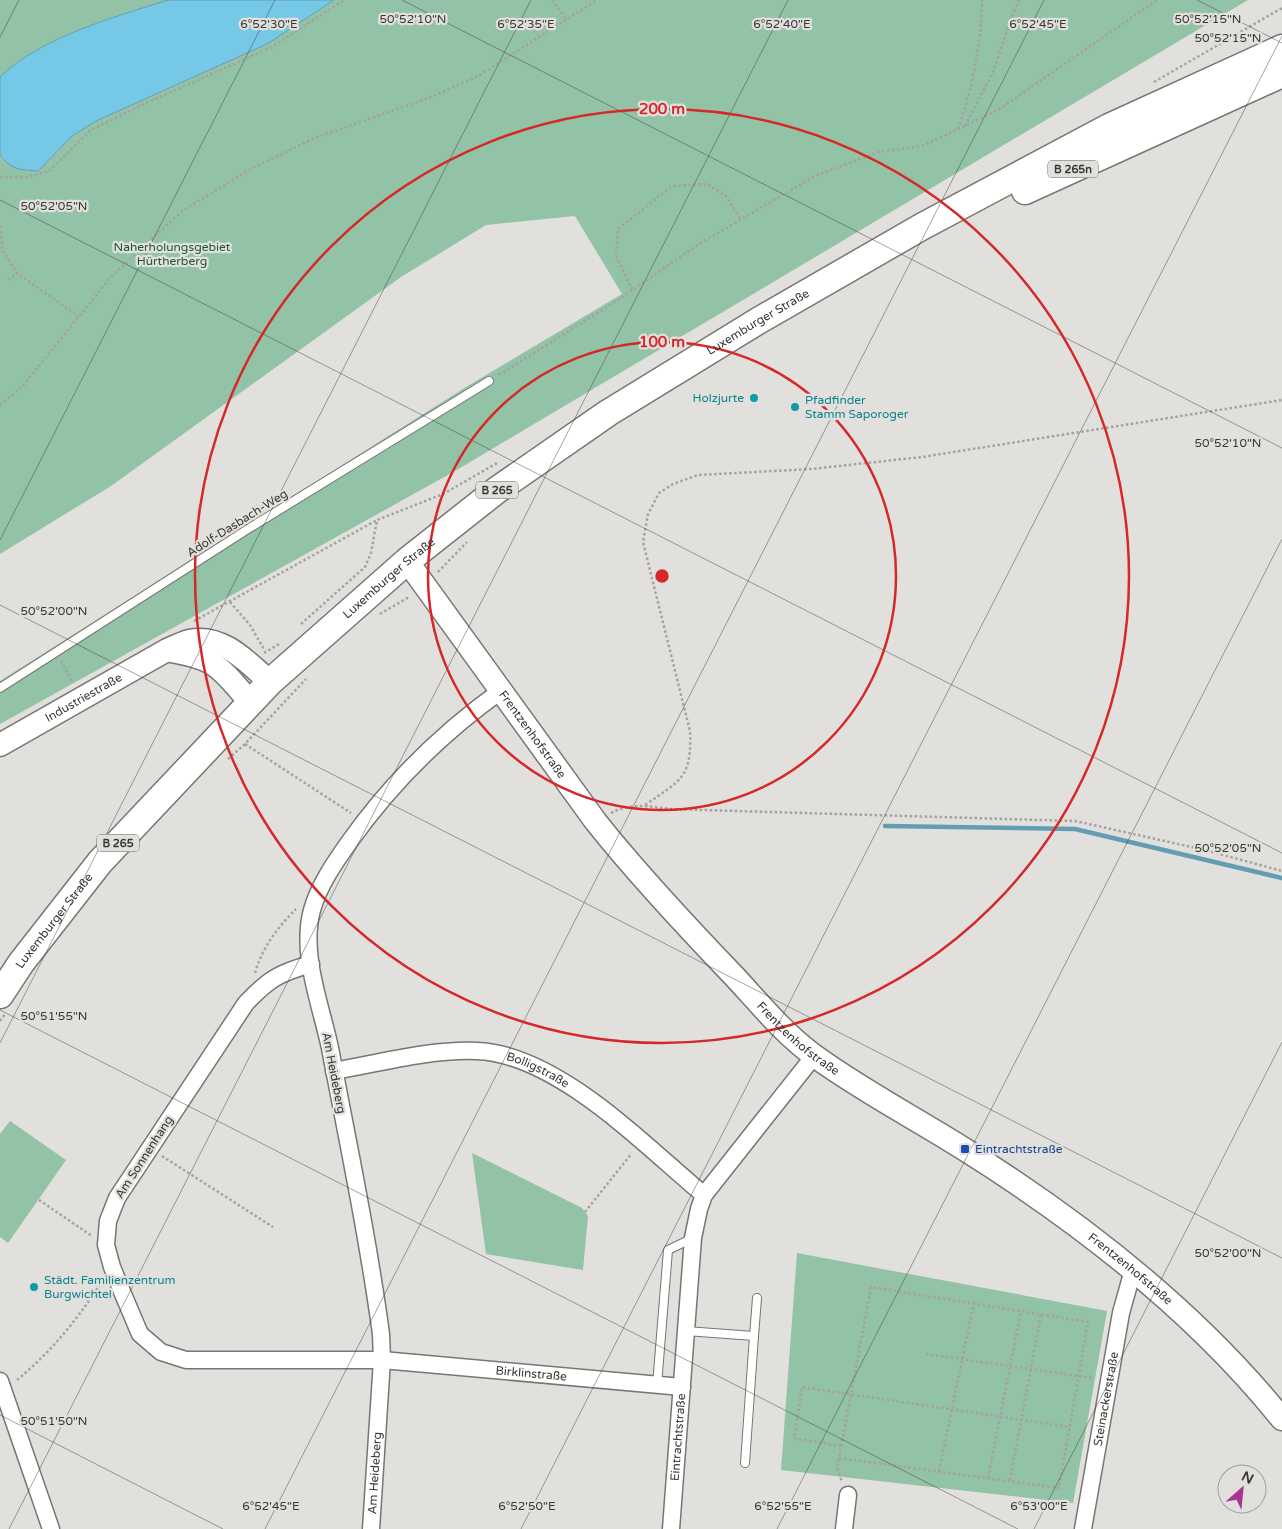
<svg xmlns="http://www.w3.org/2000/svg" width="1282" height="1529" font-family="'Varela Round',sans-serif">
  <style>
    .green { fill: #92c3a6 }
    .water { fill: #76c8e7; stroke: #649db2 }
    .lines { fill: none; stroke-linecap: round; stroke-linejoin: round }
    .stream { stroke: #649db2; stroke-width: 4.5 }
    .lane-casing { stroke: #777672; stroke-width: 10 }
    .street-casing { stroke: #777672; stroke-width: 19 }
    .secondary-casing { stroke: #777672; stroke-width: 25 }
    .primary-casing { stroke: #777672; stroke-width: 29 }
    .path { stroke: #a3a29f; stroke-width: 2.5; stroke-dasharray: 2.5 2.5; stroke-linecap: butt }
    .lane { stroke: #fff; stroke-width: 8 }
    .street { stroke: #fff; stroke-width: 16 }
    .secondary { stroke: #fff; stroke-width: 22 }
    .primary { stroke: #fff; stroke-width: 26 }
    .ticks { fill: none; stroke: #393836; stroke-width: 1; stroke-opacity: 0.45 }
    .ring { fill: none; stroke: #d62828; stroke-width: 2.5 }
    .culture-dot { fill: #0f9aa8; stroke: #e1e0dc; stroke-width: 2 }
    .transit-dot { fill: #1a4fb4; stroke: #e1e0dc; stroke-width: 2 }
    .labels { text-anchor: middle; stroke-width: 4.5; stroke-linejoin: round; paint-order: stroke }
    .shield { fill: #e1e0dc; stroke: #6b6a68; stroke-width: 1 }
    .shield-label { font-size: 11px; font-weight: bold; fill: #393836 }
    .park-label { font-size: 12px; fill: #21563b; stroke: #e1e0dc }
    .street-label { font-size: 12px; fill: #393836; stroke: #e1e0dc }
    .culture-label { font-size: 12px; fill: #0d838f; stroke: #e1e0dc; text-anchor: start }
    .transit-label { font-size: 12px; fill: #164399; stroke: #e1e0dc; text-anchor: start }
    .ticks-label { font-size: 12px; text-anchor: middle; fill: #393836; stroke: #e1e0dc; stroke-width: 4.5; stroke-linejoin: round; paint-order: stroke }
    .centre { fill: #d62828; stroke: #e1e0dc; stroke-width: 2.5 }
    .ring-label { font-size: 15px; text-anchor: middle; font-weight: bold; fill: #d62828; stroke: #e1e0dc; stroke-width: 4.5; stroke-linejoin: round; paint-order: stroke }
  </style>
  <rect width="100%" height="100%" fill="#e1e0dc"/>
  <g class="green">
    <path d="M0 0H168C115 17 41 37 0 77Z"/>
    <polygon points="334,0 1248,0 455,471 0,724 0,681 466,387 622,294 575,216 486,225 401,277 111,486 0,554 0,154 3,160 38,171 72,136 96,121 267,44"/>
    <polygon points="10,1121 66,1160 8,1243 0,1237 0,1134"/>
    <polygon points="472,1153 582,1208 588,1216 583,1270 486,1254"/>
    <polygon points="797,1253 1107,1311 1073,1503 781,1470"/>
  </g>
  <path class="water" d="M168 0H334L267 44 96 121 72 136 38 171C22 170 9 170 0 154V77C41 37 115 17 168 0Z"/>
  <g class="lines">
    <polyline class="stream" points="885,826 1075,829 1282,878"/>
    <g class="lane-casing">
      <g id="lane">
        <polyline points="0,688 248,529 489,381"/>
        <polyline points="686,1331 754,1336 745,1463"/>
        <polyline points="754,1336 757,1298"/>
        <polyline points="657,1385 668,1250 693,1238"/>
      </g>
    </g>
    <g class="street-casing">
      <g id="street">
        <path id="s1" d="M311 964C279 973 269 979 246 1003L117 1198 108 1221 106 1245 112 1267 123 1294 140 1334 161 1352 186 1360H382L682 1387"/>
        <path id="s2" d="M334 1071C379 1063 431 1049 477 1051 557 1054 644 1145 704 1195"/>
        <polyline points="0,1381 51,1529"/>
        <path id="s3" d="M371 1529 382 1360 381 1334C368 1238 348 1143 330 1048 321 1005 300 954 312 910 319 885 335 862 350 841 392 782 443 732 502 690"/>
        <path id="s4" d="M671 1529 693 1238 699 1209 704 1195 814 1056"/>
        <polyline points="844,1529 848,1495"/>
        <path id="s5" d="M1083 1529 1121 1313 1133 1270"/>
      </g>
    </g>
    <g class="secondary-casing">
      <g id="secondary">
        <path id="s6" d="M407 561 596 822C639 876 686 926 734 976 760 1004 785 1035 816 1057 863 1091 915 1118 964 1149 1082 1223 1195 1311 1282 1419"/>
        <path d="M171 651C218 659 220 668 251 703"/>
        <path id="s7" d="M0 745 167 650C174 647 182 643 189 641 223 634 247 662 270 682"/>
      </g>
    </g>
    <g class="primary-casing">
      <g id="primary">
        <polyline points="1025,191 1282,74"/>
        <path id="s8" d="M0 995 21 963 100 862 270 682 407 561 497 490 608 413 758 321 923 226 1109 127 1282 48"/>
      </g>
    </g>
    <g class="path">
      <polyline points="552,0 566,19"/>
      <polyline points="1154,82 1282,8"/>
      <polyline points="965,126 993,72 1012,16 1019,0"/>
      <path d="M958 129C973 85 981 47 982 0"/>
      <polyline points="0,177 26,177 49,171 91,130 144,104 272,47 344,0"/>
      <polyline points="0,226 3,251 17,273 78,316"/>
      <polyline points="8,280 17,273"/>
      <polyline points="632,290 616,256 618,229 672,186 707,184 726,196 741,220"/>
      <polyline points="499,375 618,300 699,244 815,176 879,152 922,146 998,110 1157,0"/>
      <polyline points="0,405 22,387 111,277 182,211 254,167 315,138 434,96 478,76 597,0"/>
      <polyline points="438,572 467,542"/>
      <polyline points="230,602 250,625 265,651"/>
      <polyline points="380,614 409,597"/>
      <polyline points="194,621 377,520"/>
      <polyline points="301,624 365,567 371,553 377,520 443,494 499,462"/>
      <polyline points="264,653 281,643"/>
      <polyline points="61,661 72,682"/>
      <polyline points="245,744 351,813"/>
      <polyline points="228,759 245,744 306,679"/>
      <path d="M645 805C681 780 692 778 690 731L643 542 648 514 659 493 673 484 698 475 811 469 922 457 1282 400"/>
      <path d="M611 813C629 803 650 806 669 809L1075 821 1205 850 1282 871"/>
      <path d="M255 973C262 948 277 928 296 909"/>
      <polyline points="0,1021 5,1014"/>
      <polyline points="162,1156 273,1227"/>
      <polyline points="39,1200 92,1236"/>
      <polyline points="585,1212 632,1153"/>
      <polyline points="926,1354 1093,1378"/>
      <path d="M17 1380C51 1352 77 1320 101 1283"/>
      <polyline points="841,1446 794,1438 802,1387 1069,1427"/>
      <polyline points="839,1458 1059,1488 1088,1322 871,1287 839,1458 837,1468 842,1482"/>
      <polyline points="939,1471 974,1303"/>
      <polyline points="988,1478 1021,1311"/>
      <polyline points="1010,1480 1041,1315"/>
    </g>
    <use href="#lane" class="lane"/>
    <use href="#street" class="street"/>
    <use href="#secondary" class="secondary"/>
    <use href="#primary" class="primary"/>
  </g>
  <path class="ticks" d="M402 0 1282 448M1197 0 1282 43M0 37 19 0M0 200 1282 853M0 540 275 0M0 605 1282 1258M0 1010 1018 1529M0 1043 531 0M0 1415 223 1529M9 1529 788 0M265 1529 1044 0M521 1529 1282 36M777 1529 1282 539M1034 1529 1282 1042"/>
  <g class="ring">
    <circle cx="662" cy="576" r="234"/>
    <circle cx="662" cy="576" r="467"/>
  </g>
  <g class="culture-dot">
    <circle cx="754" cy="398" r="5"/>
    <circle cx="795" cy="407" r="5"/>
    <circle cx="34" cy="1287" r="5"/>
  </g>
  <rect class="transit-dot" x="960" y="1144" width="10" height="10" rx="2.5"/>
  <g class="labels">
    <g class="shield">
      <rect x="1048" y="160.5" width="50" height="17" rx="4"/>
      <rect x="476" y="481.5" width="42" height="17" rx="4"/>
      <rect x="97" y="834.5" width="42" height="17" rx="4"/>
    </g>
    <g class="shield-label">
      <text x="1073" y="173">B 265n</text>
      <text x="497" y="494">B 265</text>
      <text x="118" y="847">B 265</text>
    </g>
    <g class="park-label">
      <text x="172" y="251">Naherholungsgebiet<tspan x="172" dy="14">Hürtherberg</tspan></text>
    </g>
    <g class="street-label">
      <text dy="4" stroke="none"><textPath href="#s8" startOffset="1022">Luxemburger Straße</textPath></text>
      <text transform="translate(237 523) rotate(-32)" y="4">Adolf-Dasbach-Weg</text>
      <text dy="4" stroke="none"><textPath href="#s8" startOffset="572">Luxemburger Straße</textPath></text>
      <text dy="4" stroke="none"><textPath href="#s7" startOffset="96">Industriestraße</textPath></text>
      <text dy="4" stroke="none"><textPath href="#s6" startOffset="214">Frentzenhofstraße</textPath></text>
      <text dy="4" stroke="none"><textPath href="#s8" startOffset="92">Luxemburger Straße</textPath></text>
      <text dy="4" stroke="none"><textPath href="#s6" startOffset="619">Frentzenhofstraße</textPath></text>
      <text dy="4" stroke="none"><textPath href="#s2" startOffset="209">Bolligstraße</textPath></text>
      <text transform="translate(334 1073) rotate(79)" y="4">Am Heideberg</text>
      <text transform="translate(144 1157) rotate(-57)" y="4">Am Sonnenhang</text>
      <text dy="4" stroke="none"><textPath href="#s6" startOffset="1024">Frentzenhofstraße</textPath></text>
      <text dy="4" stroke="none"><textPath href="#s1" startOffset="855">Birklinstraße</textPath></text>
      <text dy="4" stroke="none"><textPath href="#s5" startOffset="132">Steinackerstraße</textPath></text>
      <text dy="4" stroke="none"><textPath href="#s4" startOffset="92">Eintrachtstraße</textPath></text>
      <text dy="4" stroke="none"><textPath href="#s3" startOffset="56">Am Heideberg</textPath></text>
    </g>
    <g class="culture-label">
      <text x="744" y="402" text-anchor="end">Holzjurte</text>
      <text x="805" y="404">Pfadfinder<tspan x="805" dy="14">Stamm Saporoger</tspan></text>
      <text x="44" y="1284">Städt. Familienzentrum<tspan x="44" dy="14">Burgwichtel</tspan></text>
    </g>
    <g class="transit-label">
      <text x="975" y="1153">Eintrachtstraße</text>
    </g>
  </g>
  <g class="ticks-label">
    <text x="413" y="23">50°52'10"N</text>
    <text x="1208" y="23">50°52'15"N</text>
    <text x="269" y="28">6°52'30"E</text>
    <text x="526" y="28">6°52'35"E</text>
    <text x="782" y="28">6°52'40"E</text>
    <text x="1038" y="28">6°52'45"E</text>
    <text x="1228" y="42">50°52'15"N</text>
    <text x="54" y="210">50°52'05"N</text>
    <text x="1228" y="447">50°52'10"N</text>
    <text x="54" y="615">50°52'00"N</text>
    <text x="1228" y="852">50°52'05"N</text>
    <text x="54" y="1020">50°51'55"N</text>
    <text x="1228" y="1257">50°52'00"N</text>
    <text x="54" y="1425">50°51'50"N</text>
    <text x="271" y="1510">6°52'45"E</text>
    <text x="527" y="1510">6°52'50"E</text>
    <text x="783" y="1510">6°52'55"E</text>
    <text x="1039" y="1510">6°53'00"E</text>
  </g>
  <circle cx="662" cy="576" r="8" class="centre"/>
  <g class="ring-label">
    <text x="662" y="114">200 m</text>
    <text x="662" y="347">100 m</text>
  </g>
  <g transform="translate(1242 1489) rotate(27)"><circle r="24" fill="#e1e0dc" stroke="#9e9d9a"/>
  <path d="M0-4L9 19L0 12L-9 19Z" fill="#a63692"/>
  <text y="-8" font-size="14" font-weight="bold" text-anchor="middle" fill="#393836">N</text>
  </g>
</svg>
